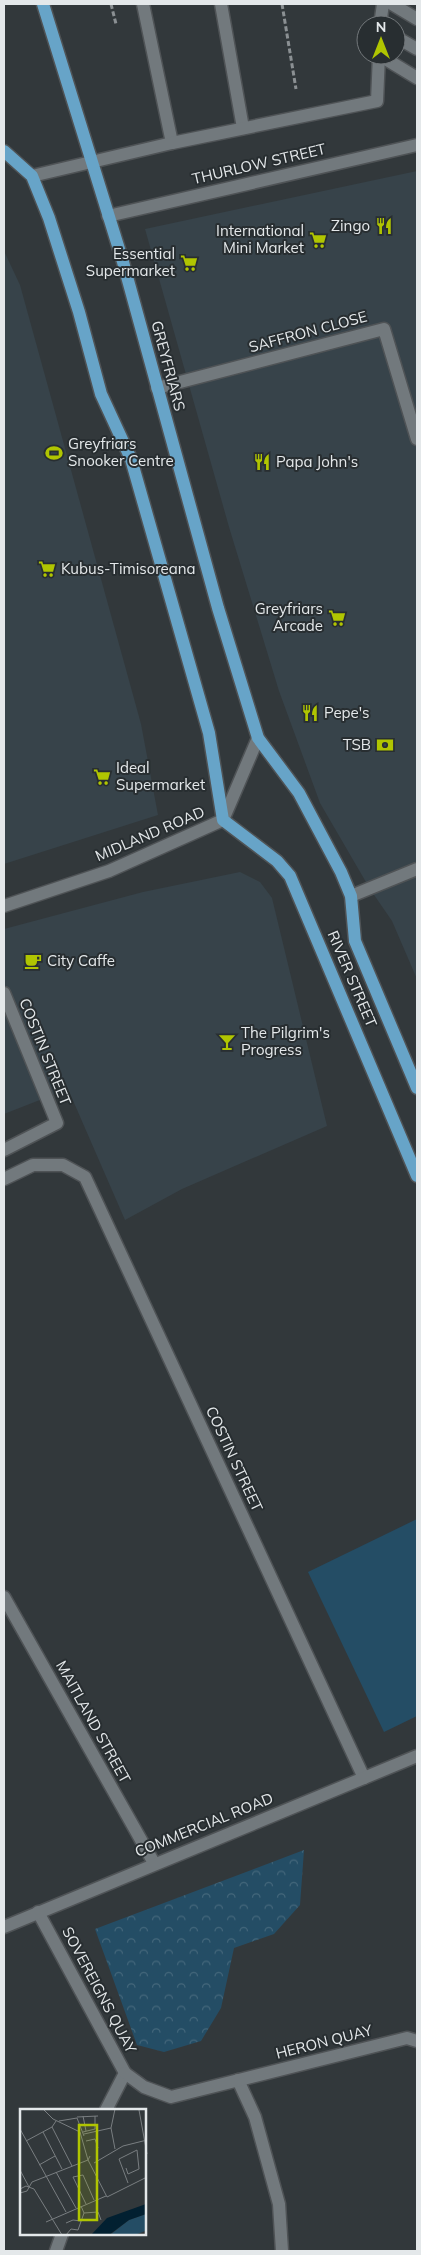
<svg xmlns="http://www.w3.org/2000/svg" width="421" height="2255" font-family="Mulish,sans-serif">
  <style>
    .built { fill: #37434a }
    .park { fill: url(#park-crowns) }
    .pitch { fill: #244d65 }
    .lines { fill: none; stroke-linecap: round; stroke-linejoin: round }
    .lane-casing { stroke: #4f5356; stroke-width: 15 }
    .street-casing { stroke: #4f5356; stroke-width: 15 }
    .secondary-casing { stroke: #4f5356; stroke-width: 15 }
    .primary-casing { stroke: #4f5356; stroke-width: 15 }
    .path { stroke: #8b9093; stroke-width: 3; stroke-dasharray: 5 2.5; stroke-linecap: butt }
    .lane { stroke: #72797d; stroke-width: 12 }
    .street { stroke: #72797d; stroke-width: 12 }
    .secondary { stroke: #72797d; stroke-width: 12 }
    .primary { stroke: #67a4c8; stroke-width: 12 }
    .labels { text-anchor: middle; stroke-width: 4; stroke-linejoin: round; paint-order: stroke }
    .street-label { font-size: 15px; fill: #e4e8ea; stroke: #282e31 }
    .poi-label { font-size: 15px; fill: #e4e8ea; stroke: #282e31; text-anchor: start }
    .inset-road { fill: none; stroke: #797e81; stroke-width: 1 }
    .view { fill: #b0c501; fill-opacity: 0.15; stroke: #b0c501; stroke-width: 2.5 }
    .inset-edge { fill: none; stroke: #e4e8ea; stroke-width: 2.5 }
  </style>
  <defs>
    <pattern id="park-crowns" width="20" height="18" patternUnits="userSpaceOnUse" patternTransform="scale(1.25)"><rect width="20" height="18" fill="#244d65"/><path d="M2 6a3 3 0 1 1 6 0M12 15a3 3 0 1 1 6 0" fill="none" stroke="#44677b"/></pattern>
  </defs>
  <rect width="100%" height="100%" fill="#32383b"/>
  <g class="built">
    <polygon points="417,171 417,979 392,921 370,889 320,803 279,691 229,527 145,229"/>
    <polygon points="4,251 20,285 141,724 158,815 4,864"/>
    <polygon points="240,872 260,882 272,898 327,1126 182,1189 125,1220 68,1089 4,1114 4,929 143,892"/>
  </g>
  <polygon class="park" points="304,1850 300,1905 274,1934 234,1948 221,2008 201,2041 164,2052 137,2045 95,1929"/>
  <polygon class="pitch" points="417,1519 417,1716 384,1732 308,1572"/>
  <g class="lines">
    <g class="lane-casing">
      <g id="lane">
        <polyline points="143,4 172,143"/>
        <polyline points="221,4 243,128"/>
        <polyline points="392,4 417,19"/>
        <polyline points="380,25 383,4"/>
        <polyline points="396,37 417,49"/>
        <polyline points="379,55 417,78"/>
        <polyline points="32,176 172,143 377,101 379,55"/>
        <polyline points="157,388 384,329 417,439"/>
        <polyline points="238,2080 255,2117 279,2204 282,2251"/>
      </g>
    </g>
    <g class="street-casing">
      <g id="street">
        <polyline points="108,216 417,145"/>
        <polyline points="351,896 417,869"/>
        <polyline points="4,993 57,1123 4,1150"/>
        <polyline points="4,1179 33,1165 63,1165 85,1177 364,1778"/>
        <polyline points="4,1597 154,1863"/>
        <polyline points="38,1912 125,2073 106,2110"/>
        <polyline points="4,1927 417,1756"/>
        <polyline points="125,2073 144,2087 171,2097 407,2038 417,2041"/>
        <polyline points="56,2251 62,2234"/>
      </g>
    </g>
    <g class="secondary-casing">
      <polyline id="secondary" points="4,906 109,871 223,820 258,738"/>
    </g>
    <g class="primary-casing">
      <g id="primary">
        <polyline points="43,4 123,262 218,608 258,738 299,793 341,872 351,896 355,941 417,1088"/>
        <polyline points="4,151 32,176 49,218 79,312 101,394 131,459 209,733 223,820 277,861 290,876 417,1176"/>
      </g>
    </g>
    <g class="path">
      <polyline points="111,4 116,24"/>
      <polyline points="282,4 296,89"/>
    </g>
    <use href="#lane" class="lane"/>
    <use href="#street" class="street"/>
    <use href="#secondary" class="secondary"/>
    <use href="#primary" class="primary"/>
  </g>
  <defs>
    <g id="restaurant-bare" transform="scale(1.35)"><path d="M-5-6h1v4h1v-4h1v4h1v-4h1v5L-1.5 .5V6h-2V.5L-5-1ZM5-6V6H3V1.5H1.5Q1.5-4 5-6Z" fill="#b0c501" stroke="#282e31" stroke-width="2.5" paint-order="stroke"/></g>
    <g id="supermarket-bare" transform="scale(1.35)"><path d="M-6-5.5h2.5l.6 2H6L4.5 2H-2.5L-4.4-4H-6ZM-1.5 3.2a1.3 1.3 0 1 0 .1 0ZM3 3.2a1.3 1.3 0 1 0 .1 0Z" fill="#b0c501" stroke="#282e31" stroke-width="2.5" paint-order="stroke"/></g>
    <g id="stadium-bare" transform="scale(1.35)"><path d="M0-5a6.5 5 0 1 0 0 10a6.5 5 0 1 0 0-10ZM-3.5-1.8h7v3.6h-7Z" fill="#b0c501" stroke="#282e31" stroke-width="2.5" paint-order="stroke"/></g>
    <g id="bank-bare" transform="scale(1.35)"><path d="M-6-4H6V4H-6ZM0-2.3a2.3 2.3 0 1 0 0 4.6a2.3 2.3 0 1 0 0-4.6Z" fill="#b0c501" stroke="#282e31" stroke-width="2.5" paint-order="stroke"/></g>
    <g id="cafe-bare" transform="scale(1.35)"><path d="M-5.5-4.5H6V0H3Q3 3.5 0 3.5H-2.5Q-5.5 3.5-5.5 0ZM3-3.2v2h1.7v-2ZM-6 4.5H4V6H-6Z" fill="#b0c501" stroke="#282e31" stroke-width="2.5" paint-order="stroke"/></g>
    <g id="bar-bare" transform="scale(1.35)"><path d="M-6-5H6L.8 .8V4.5H3.5V6h-7V4.5H-.8V.8Z" fill="#b0c501" stroke="#282e31" stroke-width="2.5" paint-order="stroke"/></g>
  </defs>
  <g fill-rule="evenodd">
    <use href="#restaurant-bare" x="384" y="226"/>
    <use href="#supermarket-bare" x="318" y="240"/>
    <use href="#supermarket-bare" x="189" y="263"/>
    <use href="#stadium-bare" x="54" y="453"/>
    <use href="#restaurant-bare" x="262" y="462"/>
    <use href="#supermarket-bare" x="47" y="569"/>
    <use href="#supermarket-bare" x="337" y="618"/>
    <use href="#restaurant-bare" x="310" y="713"/>
    <use href="#bank-bare" x="385" y="745"/>
    <use href="#supermarket-bare" x="102" y="777"/>
    <use href="#cafe-bare" x="33" y="961"/>
    <use href="#bar-bare" x="227" y="1042"/>
  </g>
  <g class="labels">
    <g class="street-label">
      <text transform="translate(259 164) rotate(-13)" y="5">THURLOW STREET</text>
      <text transform="translate(308 332) rotate(-15)" y="5">SAFFRON CLOSE</text>
      <text transform="translate(168 366) rotate(75)" y="5">GREYFRIARS</text>
      <text transform="translate(150 834) rotate(-23)" y="5">MIDLAND ROAD</text>
      <text transform="translate(352 979) rotate(67)" y="5">RIVER STREET</text>
      <text transform="translate(45 1052) rotate(68)" y="5">COSTIN STREET</text>
      <text transform="translate(234 1459) rotate(65)" y="5">COSTIN STREET</text>
      <text transform="translate(93 1722) rotate(61)" y="5">MAITLAND STREET</text>
      <text transform="translate(204 1825) rotate(-22)" y="5">COMMERCIAL ROAD</text>
      <text transform="translate(99 1990) rotate(62)" y="5">SOVEREIGNS QUAY</text>
      <text transform="translate(324 2042) rotate(-14)" y="5">HERON QUAY</text>
    </g>
    <g class="poi-label">
      <text x="370" y="231" text-anchor="end">Zingo</text>
      <text x="304" y="236" text-anchor="end">International<tspan x="304" dy="17">Mini Market</tspan></text>
      <text x="175" y="259" text-anchor="end">Essential<tspan x="175" dy="17">Supermarket</tspan></text>
      <text x="68" y="449">Greyfriars<tspan x="68" dy="17">Snooker Centre</tspan></text>
      <text x="276" y="467">Papa John's</text>
      <text x="61" y="574">Kubus-Timisoreana</text>
      <text x="323" y="614" text-anchor="end">Greyfriars<tspan x="323" dy="17">Arcade</tspan></text>
      <text x="324" y="718">Pepe's</text>
      <text x="371" y="750" text-anchor="end">TSB</text>
      <text x="116" y="773">Ideal<tspan x="116" dy="17">Supermarket</tspan></text>
      <text x="47" y="966">City Caffe</text>
      <text x="241" y="1038">The Pilgrim's<tspan x="241" dy="17">Progress</tspan></text>
    </g>
  </g>
  <g transform="translate(20 2109)">
    <rect width="126" height="126" fill="#32383b"/>
    <path d="M126 105 125 122 115 126H90L109 111Z" fill="#244d65"/>
    <path d="M126 95V105L109 111 89 126H71L87 109Z" fill="#022031"/>
    <path class="inset-road" d="M23 0 33 10 60 23 68 51 87 88 127 68M95 0 91 19 95 40M119 1 127 45M63 7 66 22M57 8 78 7M39 12 57 9 64 27M32 18 52 57M0 20 46 103M23 23 42 60M63 23 75 20V7M64 25 91 19M6 32 32 18 36 12M66 32 75 30 78 39M74 54 103 37 127 31M19 56 35 47M106 59 108 65 119 60 117 41 99 50 108 74M0 61 9 78M36 63 56 99M0 80 6 77 14 80 42 126M0 84 7 82 12 73 68 51 70 47M66 95 53 68 63 66 74 91M64 104 78 103 81 111M26 113 86 87M46 114 53 111 61 112M46 126 51 120 58 121 64 104 61 97"/>
    <path class="view" d="M59 16H77V111H59Z"/>
    <rect width="126" height="126" class="inset-edge"/>
  </g>
  <rect width="421" height="2255" fill="none" stroke="#e4e8ea" stroke-width="10"/>
  <g transform="translate(381 40)"><circle r="24" fill="#282e31" stroke="#73787b"/>
  <path d="M0-4L9 19L0 12L-9 19Z" fill="#b0c501"/>
  <text y="-8" font-size="14" font-weight="bold" text-anchor="middle" fill="#e4e8ea">N</text>
  </g>
</svg>
